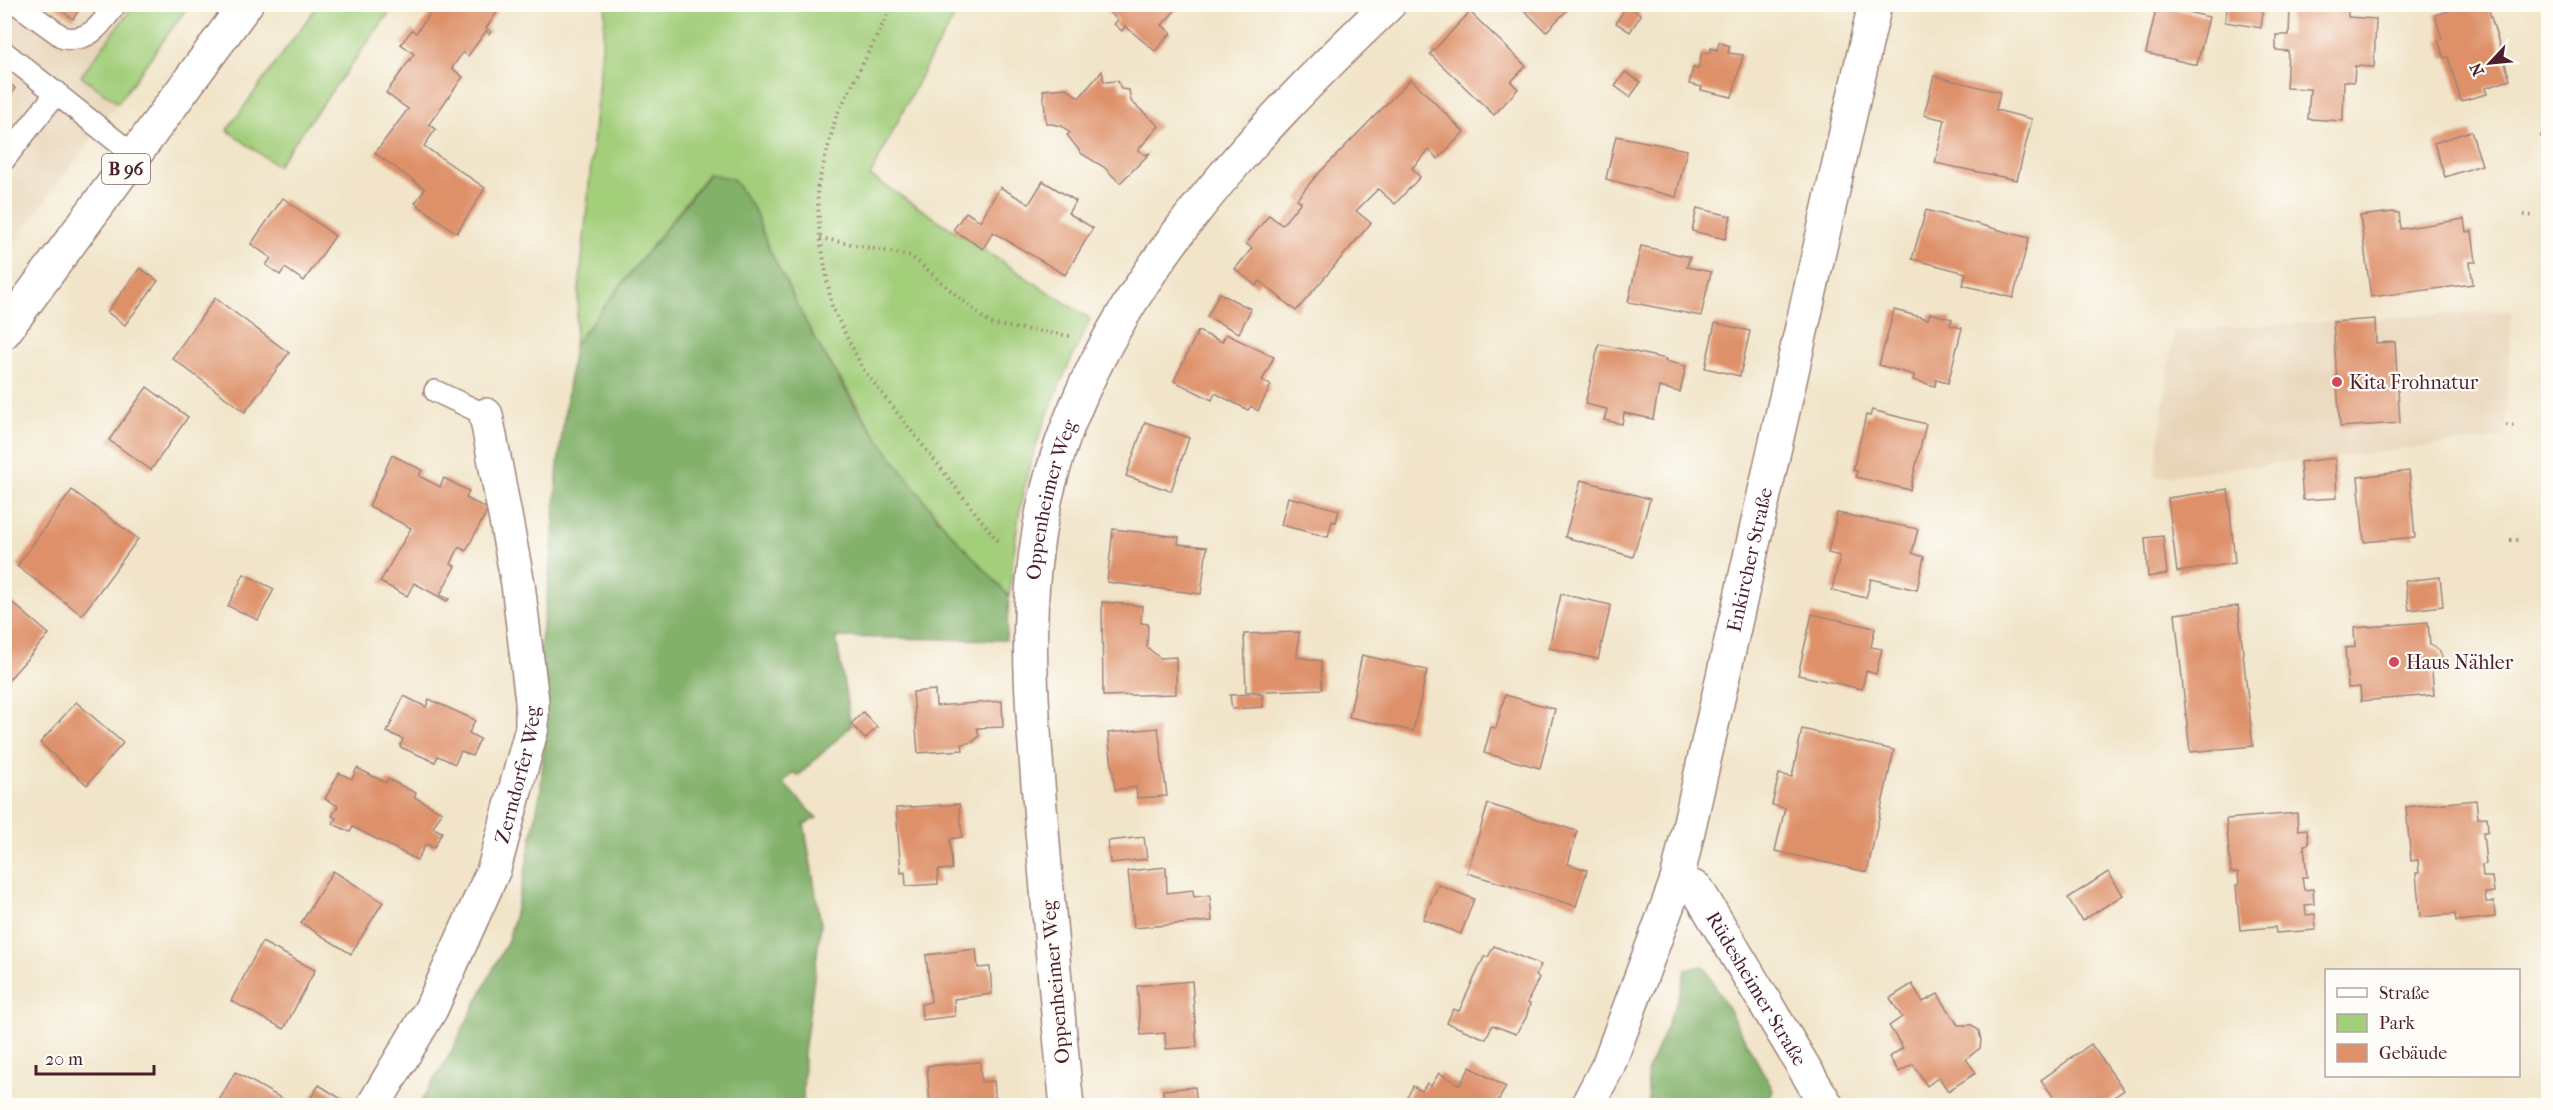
<svg xmlns="http://www.w3.org/2000/svg" width="2553" height="1110" font-family="'IM FELL French Canon',serif">
  <style>
    .built { fill: #e8d4b7 }
    .green { fill: #a3ce7a; stroke: #767652; stroke-width: 1.5 }
    .forest { fill: #82b16a; stroke: #66684a; stroke-width: 1.5 }
    .building { fill: #de9069 }
    .lines { fill: none; stroke-linecap: round; stroke-linejoin: round }
    .service-casing { stroke: #9e827a; stroke-width: 24 }
    .minor-casing { stroke: #9e827a; stroke-width: 36 }
    .primary-casing { stroke: #9e827a; stroke-width: 36 }
    .path { stroke: #9e827a; stroke-width: 4; stroke-dasharray: 1.5 4.5; stroke-linecap: butt }
    .service { stroke: #fff; stroke-width: 21 }
    .minor { stroke: #fff; stroke-width: 33 }
    .primary { stroke: #fff; stroke-width: 33 }
    .poi-dot { fill: #d1495b; stroke: #fdfcf7; stroke-width: 2 }
    .labels { text-anchor: middle; stroke-width: 4.5; stroke-linejoin: round; paint-order: stroke }
    .shield { fill: #fdfcf7; stroke: #806168; stroke-width: 1.5 }
    .shield-label { font-size: 18px; font-weight: bold; fill: #4a1f2b }
    .poi-label { font-size: 20px; fill: #4a1f2b; stroke: #fdfcf7; text-anchor: start }
    .street-label { font-size: 20px; fill: #4a1f2b; stroke: #fdfcf7 }
  </style>
  <rect width="100%" height="100%" fill="#fdfcf7"/>
  <filter id="ink" filterUnits="userSpaceOnUse"><feTurbulence type="fractalNoise" baseFrequency=".0167" numOctaves="2"/><feDisplacementMap in="SourceGraphic" scale="12" xChannelSelector="R" yChannelSelector="G"/><feConvolveMatrix kernelMatrix="1 2 1 2 8 2 1 2 1" color-interpolation-filters="sRGB"/></filter>
  <filter id="wash" filterUnits="userSpaceOnUse"><feTurbulence type="fractalNoise" baseFrequency=".008" numOctaves="4" result="noise"/><feDisplacementMap in="SourceGraphic" scale="24" xChannelSelector="R" yChannelSelector="G"/><feGaussianBlur stdDeviation="1.35" result="paint"/><feColorMatrix in="noise" values="0 0 0 0 0 0 0 0 0 0 0 0 0 0 0 0 0 1.4 0 .05"/><feComposite in="paint" operator="in"/></filter>
  <g filter="url(#wash)">
    <rect width="100%" height="100%" fill="#f1e4c8"/>
    <g class="built">
      <polygon points="5,5 134,5 82,76 118,103 5,254"/>
      <polygon points="2512,310 2505,438 2154,477 2174,331"/>
    </g>
    <g class="green">
      <polygon points="134,5 189,5 118,103 81,76"/>
      <polygon points="318,5 395,5 277,166 227,130"/>
      <path d="M606 5H962L929 60 870 176 1090 319C1062 378 1033 439 1021 504 1015 534 1013 565 1009 596L964 550 889 456 813 336 768 247 754 209 708 174 574 345Z"/>
    </g>
    <g class="forest">
      <polygon points="709,174 733,179 754,209 768,247 813,336 860,414 938,519 1009,596 1006,640 836,637 851,726 798,776 794,772 783,783 817,818 804,824 821,924 804,1053 803,1105 418,1106 449,1056 509,938 525,872 541,789 545,730 538,665 551,563 558,464 574,345"/>
      <polygon points="1704,966 1773,1090 1766,1105 1649,1105 1647,1073 1679,996 1686,969"/>
    </g>
    <g id="blocks">
      <g class="building">
        <polygon points="52,4 83,4 73,19"/>
        <polygon points="437,4 503,4 486,28 491,32 489,34 486,31 468,56 463,52 452,68 463,77 429,124 436,129 424,146 485,188 457,233 415,203 425,189 375,153 408,109 386,93 414,54 401,44 412,30 416,33"/>
        <polygon points="1109,4 1181,4 1162,25 1171,33 1155,51 1125,26 1122,31 1114,24 1118,20 1105,9"/>
        <polygon points="1518,4 1573,4 1546,32"/>
        <polygon points="2228,4 2264,4 2261,28 2225,22"/>
        <polygon points="2312,4 2341,4 2340,11 2348,11 2348,17 2376,19 2374,67 2355,66 2354,82 2344,81 2343,121 2308,119 2310,89 2286,88 2288,51 2276,50 2276,35 2289,35 2290,8 2312,9"/>
        <polygon points="2472,4 2487,4 2510,80 2485,88 2487,94 2461,101 2448,57 2444,58 2438,40 2442,39 2435,15"/>
        <polygon points="1627,5 1641,15 1630,32 1616,23"/>
        <polygon points="2157,5 2209,17 2197,65 2146,53"/>
        <polygon points="1470,12 1526,66 1511,82 1518,89 1494,115 1430,54"/>
        <polygon points="1719,42 1730,46 1728,53 1743,55 1732,97 1701,90 1702,87 1689,84 1693,68 1698,69 1702,52 1710,53 1711,48 1717,50"/>
        <polygon points="1102,71 1104,82 1118,81 1121,89 1129,90 1131,101 1159,126 1138,150 1145,155 1150,153 1120,183 1104,167 1082,154 1067,135 1070,133 1062,126 1046,123 1043,90 1067,88 1079,98"/>
        <polygon points="1625,72 1641,82 1630,97 1615,86"/>
        <polygon points="1934,76 2000,92 1996,110 2032,119 2017,180 1935,163 1945,120 1924,115"/>
        <polygon points="1411,79 1464,132 1438,159 1429,150 1412,168 1420,177 1395,204 1378,189 1356,211 1371,223 1296,311 1260,281 1256,286 1235,269 1252,248 1246,244 1269,215 1282,225 1301,202 1297,199 1315,177"/>
        <polygon points="5,80 15,88 5,104"/>
        <polygon points="2471,131 2482,165 2445,177 2434,143"/>
        <polygon points="1616,136 1687,150 1676,197 1606,179"/>
        <polygon points="1043,181 1076,201 1068,213 1093,228 1065,275 993,232 983,249 953,230 966,212 980,221 1000,187 1029,204"/>
        <polygon points="283,198 335,236 304,281 285,268 280,275 266,265 271,258 251,244"/>
        <polygon points="1697,208 1731,216 1725,239 1692,231"/>
        <polygon points="1926,210 2029,238 2013,298 1963,285 1966,273 1912,259"/>
        <polygon points="2393,212 2399,213 2401,229 2464,219 2466,232 2472,231 2476,262 2470,262 2473,284 2371,297 2360,216"/>
        <polygon points="1641,246 1690,257 1687,267 1711,272 1701,316 1628,302"/>
        <polygon points="140,268 158,281 125,325 107,312"/>
        <polygon points="1219,293 1251,309 1239,333 1207,317"/>
        <polygon points="215,298 289,353 245,412 172,358"/>
        <polygon points="1894,310 1928,319 1930,313 1952,319 1950,325 1962,328 1948,383 1936,380 1935,386 1913,380 1914,375 1879,365"/>
        <polygon points="2375,319 2376,343 2395,342 2400,423 2340,427 2333,322"/>
        <polygon points="1715,323 1750,331 1740,376 1705,368"/>
        <polygon points="1198,331 1222,342 1226,334 1274,357 1262,381 1271,385 1258,411 1251,406 1248,410 1215,393 1212,400 1174,381"/>
        <polygon points="1599,344 1666,359 1665,361 1686,366 1680,392 1659,387 1653,419 1624,413 1622,424 1604,420 1607,409 1585,404"/>
        <polygon points="147,387 188,417 151,470 109,440"/>
        <polygon points="1872,410 1926,424 1910,490 1856,477 1857,471 1853,470 1866,415 1870,416"/>
        <polygon points="1145,422 1189,438 1171,491 1126,476"/>
        <polygon points="392,455 422,470 419,476 440,487 444,478 469,491 466,498 488,509 466,551 459,547 451,564 455,566 440,595 449,599 447,601 414,583 407,596 380,582 411,528 369,506"/>
        <polygon points="2335,458 2337,498 2303,500 2300,462"/>
        <polygon points="2409,471 2415,537 2364,542 2358,477"/>
        <polygon points="1581,480 1650,499 1633,557 1565,537"/>
        <polygon points="2228,489 2235,563 2177,572 2168,498"/>
        <polygon points="72,490 138,539 82,615 17,566"/>
        <polygon points="1288,497 1339,510 1336,522 1332,521 1328,537 1281,525"/>
        <polygon points="1837,513 1918,529 1912,553 1924,557 1917,590 1871,579 1866,598 1832,590 1840,556 1828,553"/>
        <polygon points="1113,529 1179,537 1178,544 1207,547 1201,594 1107,582"/>
        <polygon points="2163,536 2167,574 2148,577 2145,538"/>
        <polygon points="244,574 274,589 258,620 228,606"/>
        <polygon points="2440,577 2443,606 2409,610 2405,581"/>
        <polygon points="1561,594 1611,605 1598,659 1549,648"/>
        <polygon points="7,598 49,634 4,685 4,601"/>
        <polygon points="1102,602 1142,606 1141,623 1148,624 1147,647 1160,658 1176,657 1176,694 1103,696"/>
        <polygon points="2238,606 2253,746 2190,752 2175,614"/>
        <polygon points="1812,614 1875,628 1871,647 1882,649 1876,674 1866,671 1862,689 1798,675"/>
        <polygon points="2428,622 2430,645 2439,650 2442,656 2441,663 2432,672 2434,695 2361,701 2360,687 2348,688 2345,648 2355,647 2354,628"/>
        <polygon points="1299,632 1297,657 1321,661 1322,689 1246,692 1244,634"/>
        <polygon points="1362,655 1427,670 1413,731 1349,717"/>
        <polygon points="935,690 936,706 1002,701 1003,727 977,728 979,736 973,742 962,744 963,750 918,753 913,692"/>
        <polygon points="1262,694 1263,707 1232,709 1230,695"/>
        <polygon points="1505,695 1555,709 1540,768 1484,753 1491,727 1496,728"/>
        <polygon points="404,696 426,707 429,699 475,720 469,733 480,739 472,756 461,751 455,764 438,756 435,762 400,747 403,739 387,732"/>
        <polygon points="76,702 123,743 87,785 40,743"/>
        <polygon points="863,712 877,727 865,739 851,724"/>
        <polygon points="1158,728 1167,796 1137,798 1136,787 1115,790 1108,733"/>
        <polygon points="1802,729 1894,750 1867,872 1775,851 1785,808 1772,805 1779,774 1792,777"/>
        <polygon points="357,768 386,783 388,779 416,793 414,797 442,812 433,828 442,832 434,848 426,844 417,860 353,827 350,832 333,824 336,818 332,816 338,806 325,799 339,773 352,779"/>
        <polygon points="2476,800 2478,818 2487,817 2488,832 2483,832 2486,864 2482,865 2483,877 2492,877 2494,892 2485,893 2486,902 2494,902 2495,917 2456,921 2455,914 2420,917 2416,873 2419,873 2418,860 2411,861 2406,807"/>
        <polygon points="959,804 962,837 950,839 952,869 938,870 938,884 906,886 905,872 901,873 896,808"/>
        <polygon points="1488,804 1577,831 1568,864 1587,870 1576,906 1467,873"/>
        <polygon points="2297,813 2298,830 2307,829 2309,844 2304,845 2307,877 2302,877 2304,890 2313,889 2314,904 2305,905 2306,915 2315,914 2316,930 2276,933 2275,927 2240,930 2236,885 2239,885 2238,872 2231,873 2226,819"/>
        <polygon points="1144,837 1147,859 1110,863 1108,841"/>
        <polygon points="1166,867 1167,893 1193,890 1194,897 1210,895 1212,921 1134,928 1128,871"/>
        <polygon points="333,871 383,902 351,954 301,923"/>
        <polygon points="2108,872 2123,895 2082,921 2068,898"/>
        <polygon points="1438,885 1474,899 1461,934 1423,919"/>
        <polygon points="262,942 315,970 284,1029 231,1001"/>
        <polygon points="1494,946 1541,965 1536,976 1539,978 1527,1003 1530,1004 1526,1018 1516,1034 1492,1025 1486,1039 1447,1023 1453,1009 1459,1011 1484,957 1488,957"/>
        <polygon points="976,949 978,968 990,967 992,994 954,999 955,1016 922,1020 921,1004 931,1002 926,955"/>
        <polygon points="1192,981 1197,1047 1166,1049 1165,1033 1141,1035 1137,986"/>
        <polygon points="1912,984 1923,1002 1938,994 1958,1025 1972,1025 1979,1031 1981,1040 1980,1048 1966,1059 1976,1073 1948,1091 1939,1077 1927,1086 1913,1064 1899,1072 1889,1057 1903,1048 1889,1026 1902,1017 1890,998"/>
        <polygon points="2091,1044 2124,1090 2102,1106 2060,1106 2041,1080"/>
        <polygon points="980,1062 981,1082 994,1081 996,1106 930,1106 927,1066"/>
        <polygon points="1470,1067 1506,1087 1495,1106 1403,1106 1413,1086 1422,1091 1427,1083 1431,1086 1439,1073 1460,1085"/>
        <polygon points="235,1072 288,1102 286,1106 216,1106"/>
        <polygon points="319,1085 346,1102 344,1106 306,1106"/>
        <polygon points="1195,1087 1197,1106 1164,1106 1163,1090"/>
      </g>
    </g>
  </g>
  <g filter="url(#ink)">
    <use href="#blocks" fill-opacity="0" stroke="#9e827a" stroke-width="1.5"/>
    <g class="lines">
      <g class="service-casing">
        <g id="service">
          <path d="M17 4 64 38C91 42 101 24 116 4"/>
          <polyline points="4,52 135,156"/>
          <polyline points="4,160 57,92"/>
          <polyline points="435,391 486,415"/>
        </g>
      </g>
      <g class="minor-casing">
        <g id="minor">
          <path id="s1" d="M1677 880 1697 889 1827 1106"/>
          <path id="s2" d="M373 1106 431 1009 494 869 532 728V701L518 584 486 415"/>
          <path id="s3" d="M1067 1106C1057 1010 1049 914 1041 819 1032 713 1021 606 1045 501 1090 305 1247 139 1389 4"/>
          <path id="s4" d="M1587 1106 1608 1066 1677 880 1875 4"/>
        </g>
      </g>
      <g class="primary-casing">
        <polyline id="primary" points="4,332 246,4"/>
      </g>
      <g class="path">
        <polyline points="893,4 836,117 817,189 820,238 832,307 863,369 1000,544"/>
        <polyline points="2540,136 2548,138"/>
        <polyline points="2524,215 2534,216"/>
        <polyline points="820,238 911,256 990,324 1070,336"/>
        <polyline points="2506,425 2515,426"/>
        <polyline points="2510,540 2519,540"/>
        <polyline points="2545,930 2548,930"/>
        <polyline points="2547,964 2548,963"/>
      </g>
      <use href="#service" class="service"/>
      <use href="#minor" class="minor"/>
      <use href="#primary" class="primary"/>
    </g>
  </g>
  <g class="poi-dot">
    <circle cx="2337" cy="382" r="6"/>
    <circle cx="2394" cy="662" r="6"/>
  </g>
  <g class="labels">
    <rect class="shield" x="102" y="154" width="48" height="30" rx="4.5"/>
    <g class="shield-label">
      <text x="126" y="175">B 96</text>
    </g>
    <g class="poi-label">
      <text x="2349" y="389">Kita Frohnatur</text>
      <text x="2406" y="669">Haus Nähler</text>
    </g>
    <g class="street-label">
      <text dy="7" stroke="none"><textPath href="#s3" startOffset="610">Oppenheimer Weg</textPath></text>
      <text dy="7" stroke="none"><textPath href="#s4" startOffset="572">Enkircher Straße</textPath></text>
      <text dy="7" stroke="none"><textPath href="#s2" startOffset="364">Zerndorfer Weg</textPath></text>
      <text transform="translate(1055 982) rotate(-95)" y="7">Oppenheimer Weg</text>
      <text dy="7" stroke="none"><textPath href="#s1" startOffset="138">Rüdesheimer Straße</textPath></text>
    </g>
  </g>
  <rect width="2553" height="1110" fill="none" stroke="#fdfcf7" stroke-width="24"/>
  <rect x="2325" y="969" width="195" height="108" fill="#fdfcf7" stroke="#b5a4a5" stroke-width="1.5"/>
  <rect x="2337" y="988" width="30" height="9" fill="#ffffff" stroke="#b5a4a5" stroke-width="1.5"/>
  <text x="2379" y="999" font-size="18" fill="#4a1f2b">Straße</text>
  <rect x="2337" y="1014" width="30" height="18" fill="#a3ce7a" stroke="#b5a4a5" stroke-width="1.5"/>
  <text x="2379" y="1029" font-size="18" fill="#4a1f2b">Park</text>
  <rect x="2337" y="1044" width="30" height="18" fill="#de9069" stroke="#b5a4a5" stroke-width="1.5"/>
  <text x="2379" y="1059" font-size="18" fill="#4a1f2b">Gebäude</text>
  <g transform="translate(2490 63) rotate(244)" stroke="#fdfcf7" stroke-width="4.5" paint-order="stroke">
  <path d="M0-4.5L10 22L0 15L-10 22Z" fill="#4a1f2b"/>
  <text y="-9" font-size="16" font-weight="bold" text-anchor="middle" fill="#4a1f2b">N</text>
  </g>
  <path d="M36 1065v9h118v-9" fill="none" stroke="#4a1f2b" stroke-width="3"/>
  <text x="45" y="1065" font-size="18" fill="#4a1f2b" stroke="#fdfcf7" stroke-width="4.5" paint-order="stroke">20 m</text>
</svg>
